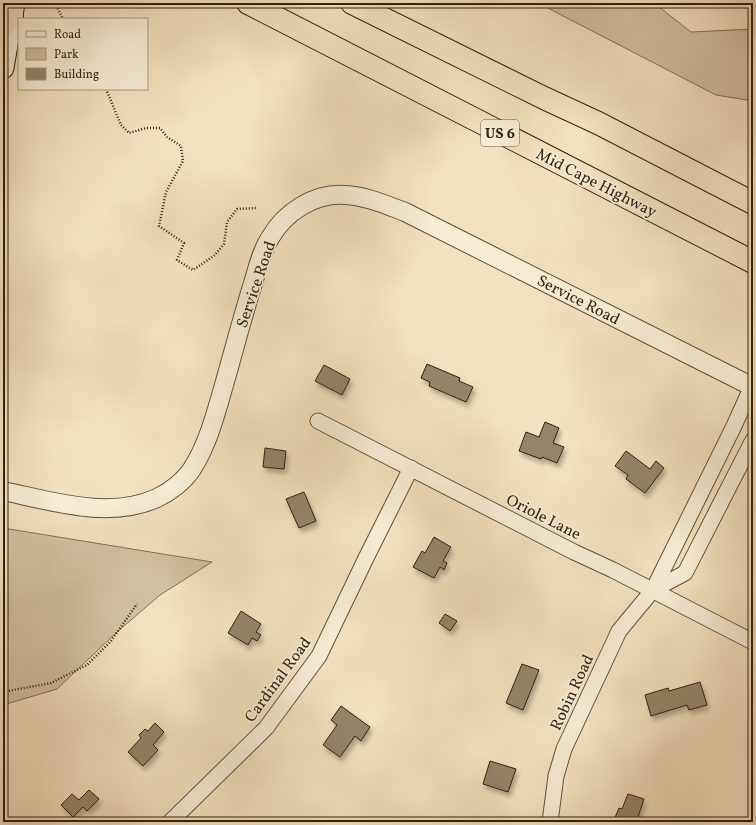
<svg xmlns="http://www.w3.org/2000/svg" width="756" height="825" font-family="Vollkorn,serif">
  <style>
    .green { fill: #d3c0a1; stroke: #827058 }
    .building { fill: #96846b; stroke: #301f10; filter: url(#shadow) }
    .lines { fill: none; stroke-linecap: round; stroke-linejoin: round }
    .minor-casing { stroke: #61503c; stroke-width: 17 }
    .tertiary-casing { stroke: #61503c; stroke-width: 20 }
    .secondary-casing { stroke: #301f10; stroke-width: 23 }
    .motorway-casing { stroke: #301f10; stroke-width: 24 }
    .path { stroke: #301f10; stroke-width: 2.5; stroke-dasharray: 1 2; stroke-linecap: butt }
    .minor { stroke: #f8ecd5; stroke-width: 15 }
    .tertiary { stroke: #f8ecd5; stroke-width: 18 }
    .secondary { stroke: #f8ecd5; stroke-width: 21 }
    .motorway { stroke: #f4e1bf; stroke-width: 22 }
    .labels { text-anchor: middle; stroke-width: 3.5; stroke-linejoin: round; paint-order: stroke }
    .shield { fill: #f8ecd5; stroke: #6c5c4b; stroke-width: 1 }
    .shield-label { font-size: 15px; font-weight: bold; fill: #301f10 }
    .street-label { font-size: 16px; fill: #301f10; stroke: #f8ecd5 }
  </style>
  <defs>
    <filter id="shadow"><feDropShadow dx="2.5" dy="4.5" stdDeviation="2" flood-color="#0004"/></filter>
  </defs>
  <rect width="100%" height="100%" fill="#f4e1bf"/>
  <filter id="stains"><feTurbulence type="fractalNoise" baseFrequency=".005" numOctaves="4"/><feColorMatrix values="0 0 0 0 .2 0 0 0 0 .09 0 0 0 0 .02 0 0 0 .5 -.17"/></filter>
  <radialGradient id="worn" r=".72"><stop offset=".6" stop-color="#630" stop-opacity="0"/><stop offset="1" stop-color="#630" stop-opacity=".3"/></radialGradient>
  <g class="green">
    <polygon points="538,3 654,3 691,32 753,29 753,101 716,95"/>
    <polygon points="3,528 212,562 160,595 117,632 57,689 3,705"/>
  </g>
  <g class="building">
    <polygon points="427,364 460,378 459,381 473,387 466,402 429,386 430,382 421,378"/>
    <polygon points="324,365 350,379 342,395 315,381"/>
    <polygon points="545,422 559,428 553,443 564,447 557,463 542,457 541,459 519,451 526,432 539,437"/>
    <polygon points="265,448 286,451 284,469 263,467"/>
    <polygon points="626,451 650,469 656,461 664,468 645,493 626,479 628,475 615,466"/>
    <polygon points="304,492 316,521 299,528 286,499"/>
    <polygon points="434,537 451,547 443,561 447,563 444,570 440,567 434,578 413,567 422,551 425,553"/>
    <polygon points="241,611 261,624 256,632 261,635 257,641 252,638 248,645 228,633"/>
    <polygon points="445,614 457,621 450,631 439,623"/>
    <polygon points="522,664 539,670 523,710 506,703"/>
    <polygon points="700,682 707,705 689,710 687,705 651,716 645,695 668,688 669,691"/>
    <polygon points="341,706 370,727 361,741 355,736 340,757 323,745 337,725 331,720"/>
    <polygon points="155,723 164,732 153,745 158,750 143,766 128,752 141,738 139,735 145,729 148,731"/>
    <polygon points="490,761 516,769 508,792 483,784"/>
    <polygon points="89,790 99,799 87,811 83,807 73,817 61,805 72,794 79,800"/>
    <polygon points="628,794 644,799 637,820 641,822 617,822 614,820 619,808 622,809"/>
  </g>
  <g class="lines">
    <g class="minor-casing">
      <g id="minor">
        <polyline points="318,421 574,552 613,570 753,642"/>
        <polyline points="653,590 685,573 753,440"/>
        <polyline points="170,822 266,728 319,656 366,558 411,468"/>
        <polyline points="550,822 556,776 564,749 619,631 653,590 734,426 752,386"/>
      </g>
    </g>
    <g class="tertiary-casing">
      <path id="tertiary" d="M3 491C52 501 109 520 157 498 170 492 184 481 192 469 208 444 216 413 224 385 234 350 243 315 254 280 258 266 262 250 270 238 285 212 314 193 345 195 366 196 386 205 405 212L753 387"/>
    </g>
    <g class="secondary-casing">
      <polyline id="secondary" points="3,68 14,3"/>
    </g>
    <g class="motorway-casing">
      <g id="motorway">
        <polyline points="248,3 753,262"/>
        <polyline points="352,3 544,98 598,123 753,203"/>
        <polyline points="3,26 12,16"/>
      </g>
    </g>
    <g class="path">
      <polyline points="55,3 63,19"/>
      <polyline points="106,89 121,125 129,133 146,128 160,128 167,137 181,146 183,161 166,192 159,226 184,243 177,260 193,270 215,255 224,244 227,222 237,209 257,208"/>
      <polyline points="3,692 51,683 87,665 111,641 137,604"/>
    </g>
    <use href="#minor" class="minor"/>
    <use href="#tertiary" class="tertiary"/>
    <use href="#secondary" class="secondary"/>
    <use href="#motorway" class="motorway"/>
  </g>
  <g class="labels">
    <rect class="shield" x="481" y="120" width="38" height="26" rx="3"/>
    <g class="shield-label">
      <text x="500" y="138">US 6</text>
    </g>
    <g class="street-label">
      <text transform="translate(597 182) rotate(27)" y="6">Mid Cape Highway</text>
      <text transform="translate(255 284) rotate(-71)" y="6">Service Road</text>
      <text transform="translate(579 299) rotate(27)" y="6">Service Road</text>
      <text transform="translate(544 516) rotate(27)" y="6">Oriole Lane</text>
      <text transform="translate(277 679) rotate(-54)" y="6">Cardinal Road</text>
      <text transform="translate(571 692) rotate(-65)" y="6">Robin Road</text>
    </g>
  </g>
  <rect width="756" height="825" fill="none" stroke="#f4e1bf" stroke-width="16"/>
  <rect x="4" y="4" width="748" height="817" fill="none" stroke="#301f10" stroke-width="2"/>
  <rect x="8" y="8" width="740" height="809" fill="none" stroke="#301f10"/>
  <rect x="18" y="18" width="130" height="72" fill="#f8ecd5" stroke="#a89a86"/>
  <rect x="26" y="31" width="20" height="6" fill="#f8ecd5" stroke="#a89a86"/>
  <text x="54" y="38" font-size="12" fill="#301f10">Road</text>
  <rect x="26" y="48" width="20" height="12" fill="#d3c0a1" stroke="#a89a86"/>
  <text x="54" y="58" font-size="12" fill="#301f10">Park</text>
  <rect x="26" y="68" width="20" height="12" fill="#96846b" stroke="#a89a86"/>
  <text x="54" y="78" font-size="12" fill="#301f10">Building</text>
  <rect width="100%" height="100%" filter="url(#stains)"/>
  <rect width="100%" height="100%" fill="url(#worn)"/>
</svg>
